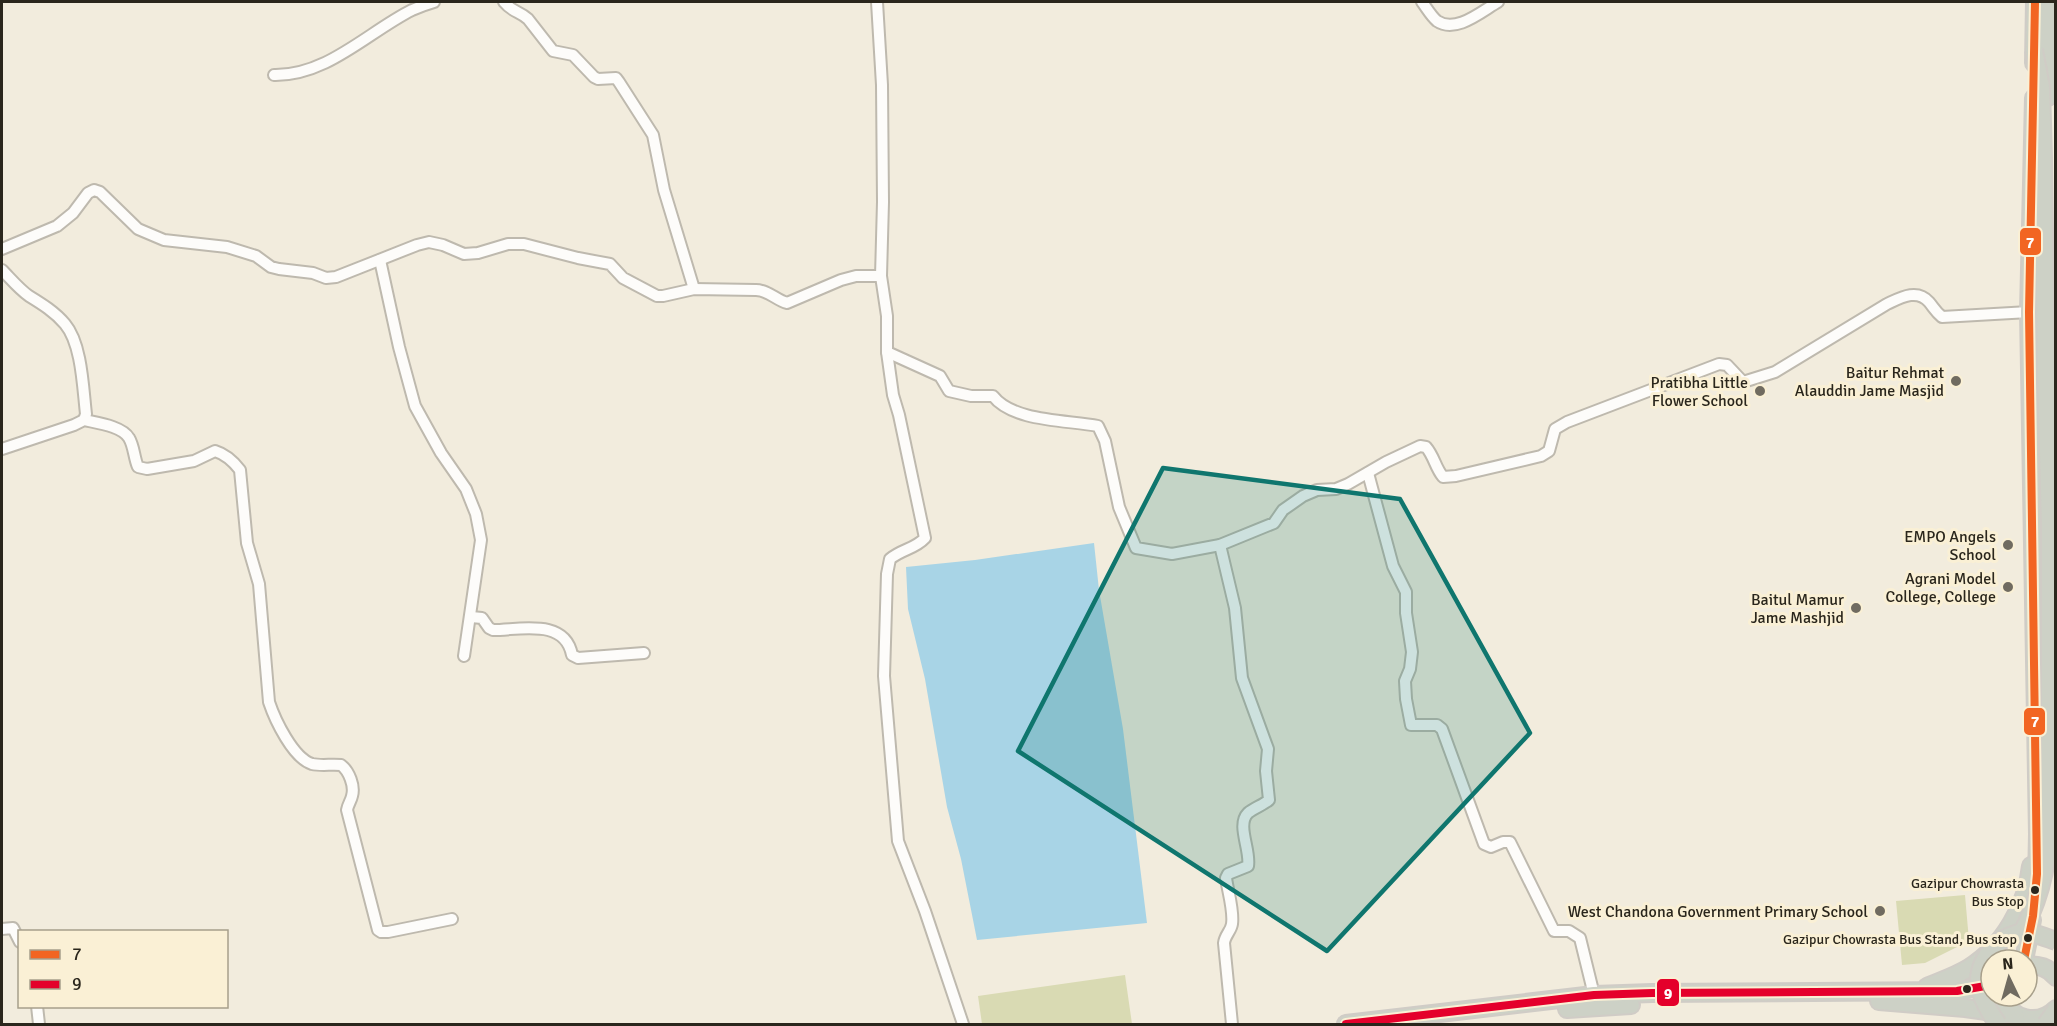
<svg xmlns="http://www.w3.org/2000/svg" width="2057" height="1026" font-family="Signika,sans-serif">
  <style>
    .green { fill: #d9dab3 }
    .water { fill: #a8d4e6 }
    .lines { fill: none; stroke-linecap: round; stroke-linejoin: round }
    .minor-casing { stroke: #beb9ae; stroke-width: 14 }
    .highway-casing { stroke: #d0ccc6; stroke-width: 20 }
    .minor { stroke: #fdfcfa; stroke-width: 10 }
    .highway { stroke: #cdd1c6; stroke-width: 16 }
    .highway-bridge-casing { stroke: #d0ccc6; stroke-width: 20; stroke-linecap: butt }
    .highway-bridge { stroke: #cdd1c6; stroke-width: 16 }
    .bus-1-casing { stroke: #faf0d5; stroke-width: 12 }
    .bus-2-casing { stroke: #faf0d5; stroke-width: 12 }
    .bus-1 { stroke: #f26522; stroke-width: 8 }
    .bus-2 { stroke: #e4002b; stroke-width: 8 }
    .marked { fill: #0f766e; fill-opacity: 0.2; stroke: #0f766e; stroke-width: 4.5; stroke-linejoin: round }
    .poi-dot { fill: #706b60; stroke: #faf0d5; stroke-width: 2 }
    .bus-dot { fill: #2a261c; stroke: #faf0d5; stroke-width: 2 }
    .labels { text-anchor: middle; stroke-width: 6; stroke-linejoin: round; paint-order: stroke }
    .bus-label { font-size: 14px; fill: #2a261c; stroke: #faf0d5; text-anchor: end }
    .poi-label { font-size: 16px; fill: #2a261c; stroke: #faf0d5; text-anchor: end }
    .line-badge { stroke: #faf0d5; stroke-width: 2 }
    .badge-label { font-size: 16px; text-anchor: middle; font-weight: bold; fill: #fff }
  </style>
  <rect width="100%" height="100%" fill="#f2ecdd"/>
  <g class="green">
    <polygon points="1965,895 1969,941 1925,963 1902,965 1896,901"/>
    <polygon points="1125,975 1132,1024 982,1024 978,996"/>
  </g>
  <polygon class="water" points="1094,543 1099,590 1123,729 1147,923 977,940 961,859 947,807 925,679 908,609 906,567 975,560"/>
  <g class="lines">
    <g class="minor-casing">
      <g id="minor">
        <path d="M504 2C512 12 519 11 528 19L553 51 573 55 594 77 598 79 616 78 619 82 653 135 664 190 694 289"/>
        <path d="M877 2 882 85 883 202 881 276 887 316V352L893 395 899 415 925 538C915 549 902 549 890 559L887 574 884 676 898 841 925 911 963 1024"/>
        <path d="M1422 2C1426 7 1431 16 1437 21 1456 34 1482 11 1498 2"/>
        <path d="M274 75C327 76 368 32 412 10 419 7 427 4 434 2"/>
        <path d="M2 249 57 226 73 213 88 193 94 190 100 192 138 229 164 240 227 247 256 256 271 267 279 269 313 273 326 278 336 277 417 245 429 242 443 245 464 254 478 253 508 244H524L578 258 610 264 623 278 657 296H663L694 289 756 290C768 290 776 300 787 303L841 280 856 276H881"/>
        <polyline points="380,260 399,347 415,406 441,453 466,489 476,514 481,540 464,656"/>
        <path d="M2 270C10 278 19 289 29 296 42 304 55 312 65 324 82 344 83 389 86 414L84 420"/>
        <path d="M887 352 940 376 949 391 971 396H993C1013 422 1068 420 1098 426L1105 441 1119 507 1136 548 1172 554 1220 545 1274 523 1283 510 1303 496 1317 490 1336 489 1348 484 1386 462 1420 446 1426 447C1434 456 1435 467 1443 477L1456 476 1541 456 1549 451 1555 429 1567 422 1719 364 1727 365 1743 382 1775 372 1887 304C1900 298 1917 288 1929 302 1934 308 1936 312 1942 317L2029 312"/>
        <path d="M2 449 74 425 84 420C97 423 122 426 129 438 134 446 134 458 138 467L147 469 194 461 215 451C225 454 233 461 240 470L247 543 259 584 269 702C275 720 293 758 312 764 321 766 332 764 341 765 349 771 355 786 352 796 351 801 348 804 347 810L378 930 381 932H388L452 919"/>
        <polyline points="1368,473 1393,566 1406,592 1406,613 1412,652 1410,669 1405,681 1406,699 1411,725 1437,725 1442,729 1484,844 1491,847 1503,842 1510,842 1554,931 1569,931 1580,938 1594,995"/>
        <path d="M1220 545 1235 608 1242 678 1268 749 1266 771 1269 800C1263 805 1254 808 1248 813 1236 825 1251 850 1248 866L1228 874 1226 878C1228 892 1234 911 1232 924 1231 931 1225 935 1224 943L1232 1024"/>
        <path d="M471 617 482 618 489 628 493 630C520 630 565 618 572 655L578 658 644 653"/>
        <polyline points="2,929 13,928 20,942"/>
        <polyline points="37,1006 39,1024"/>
      </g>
    </g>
    <g class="highway-casing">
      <g id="highway">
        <polyline points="2047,2 2048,97"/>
        <polyline points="2034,63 2035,2"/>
        <polyline points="2034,98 2029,312 2038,834 2037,882"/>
        <polyline points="2024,960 2032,920"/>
        <path d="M2027 965C2039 965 2048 967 2056 977"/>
        <path d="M1927 987C1941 981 1956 976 1969 968 2003 947 2027 905 2031 866"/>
        <path d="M2004 996C2009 1021 2039 1026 2056 1009"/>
        <polyline points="1879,1001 1965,1008 2015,1015 2016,1024"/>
        <polyline points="1567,1009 1631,1005"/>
        <polyline points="1346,1024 1594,995 1652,993 1957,991 1991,985"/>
      </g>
    </g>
    <use href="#minor" class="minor"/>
    <use href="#highway" class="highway"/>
    <g class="highway-bridge-casing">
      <g id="highway-bridge">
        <path d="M2010 937 2023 931C2044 889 2048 858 2050 812V527L2046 375 2043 158 2041 87 2034 50"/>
        <path d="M1998 1024C1989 1012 1981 999 1979 983 1978 957 2002 931 2029 933 2038 934 2047 938 2056 941"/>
        <polyline points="2046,1024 2056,1010"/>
      </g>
    </g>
    <use href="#highway-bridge" class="highway-bridge"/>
    <g class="bus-1-casing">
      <polyline id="bus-1" points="2024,960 2033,916 2037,874 2029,312 2035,2"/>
    </g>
    <g class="bus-2-casing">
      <polyline id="bus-2" points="1346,1024 1594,995 1652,993 1957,991 1991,985"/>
    </g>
    <use href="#bus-1" class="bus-1"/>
    <use href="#bus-2" class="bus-2"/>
  </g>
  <path class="marked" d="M1163 468 1400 499 1530 733 1327 951 1018 751Z"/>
  <g class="poi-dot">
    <circle cx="1956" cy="381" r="6"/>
    <circle cx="1760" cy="391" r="6"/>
    <circle cx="2008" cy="545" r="6"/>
    <circle cx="2008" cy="587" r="6"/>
    <circle cx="1856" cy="608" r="6"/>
    <circle cx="1880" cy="911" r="6"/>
  </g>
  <g class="bus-dot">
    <circle cx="2035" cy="890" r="5"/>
    <circle cx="2028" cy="938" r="5"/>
    <circle cx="1967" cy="989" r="5"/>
  </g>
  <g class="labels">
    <g class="bus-label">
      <text x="2024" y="888">Gazipur Chowrasta<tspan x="2024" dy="18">Bus Stop</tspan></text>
      <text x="2017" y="944">Gazipur Chowrasta Bus Stand, Bus stop</text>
    </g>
    <g class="poi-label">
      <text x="1944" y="378">Baitur Rehmat<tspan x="1944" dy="18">Alauddin Jame Masjid</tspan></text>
      <text x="1748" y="388">Pratibha Little<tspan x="1748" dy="18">Flower School</tspan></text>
      <text x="1996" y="542">EMPO Angels<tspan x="1996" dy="18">School</tspan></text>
      <text x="1996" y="584">Agrani Model<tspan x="1996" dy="18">College, College</tspan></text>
      <text x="1844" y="605">Baitul Mamur<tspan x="1844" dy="18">Jame Mashjid</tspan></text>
      <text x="1868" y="917">West Chandona Government Primary School</text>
    </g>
  </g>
  <g class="line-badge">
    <rect x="2019" y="227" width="23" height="29" rx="6" fill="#f26522"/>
    <rect x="2023" y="707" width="23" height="29" rx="6" fill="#f26522"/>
    <rect x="1656" y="978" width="24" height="29" rx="6" fill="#e4002b"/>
  </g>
  <g class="badge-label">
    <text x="2030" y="248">7</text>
    <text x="2035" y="727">7</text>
    <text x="1668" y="999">9</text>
  </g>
  <rect width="2057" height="1026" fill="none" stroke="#2a261c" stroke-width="6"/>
  <rect x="18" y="930" width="210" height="78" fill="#faf0d5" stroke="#a79f8b" stroke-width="1.5"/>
  <rect x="30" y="950" width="30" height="9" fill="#f26522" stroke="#a79f8b" stroke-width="1.5"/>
  <text x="72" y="960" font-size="18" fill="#2a261c">7</text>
  <rect x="30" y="980" width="30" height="9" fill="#e4002b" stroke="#a79f8b" stroke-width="1.5"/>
  <text x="72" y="990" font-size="18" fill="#2a261c">9</text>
  <g transform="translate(2009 978) rotate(355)"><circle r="28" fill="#faf0d5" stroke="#a79f8b" stroke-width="1.5"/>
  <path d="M0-4.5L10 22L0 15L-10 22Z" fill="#706b60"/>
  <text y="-9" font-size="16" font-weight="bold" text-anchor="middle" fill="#2a261c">N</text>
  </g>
</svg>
